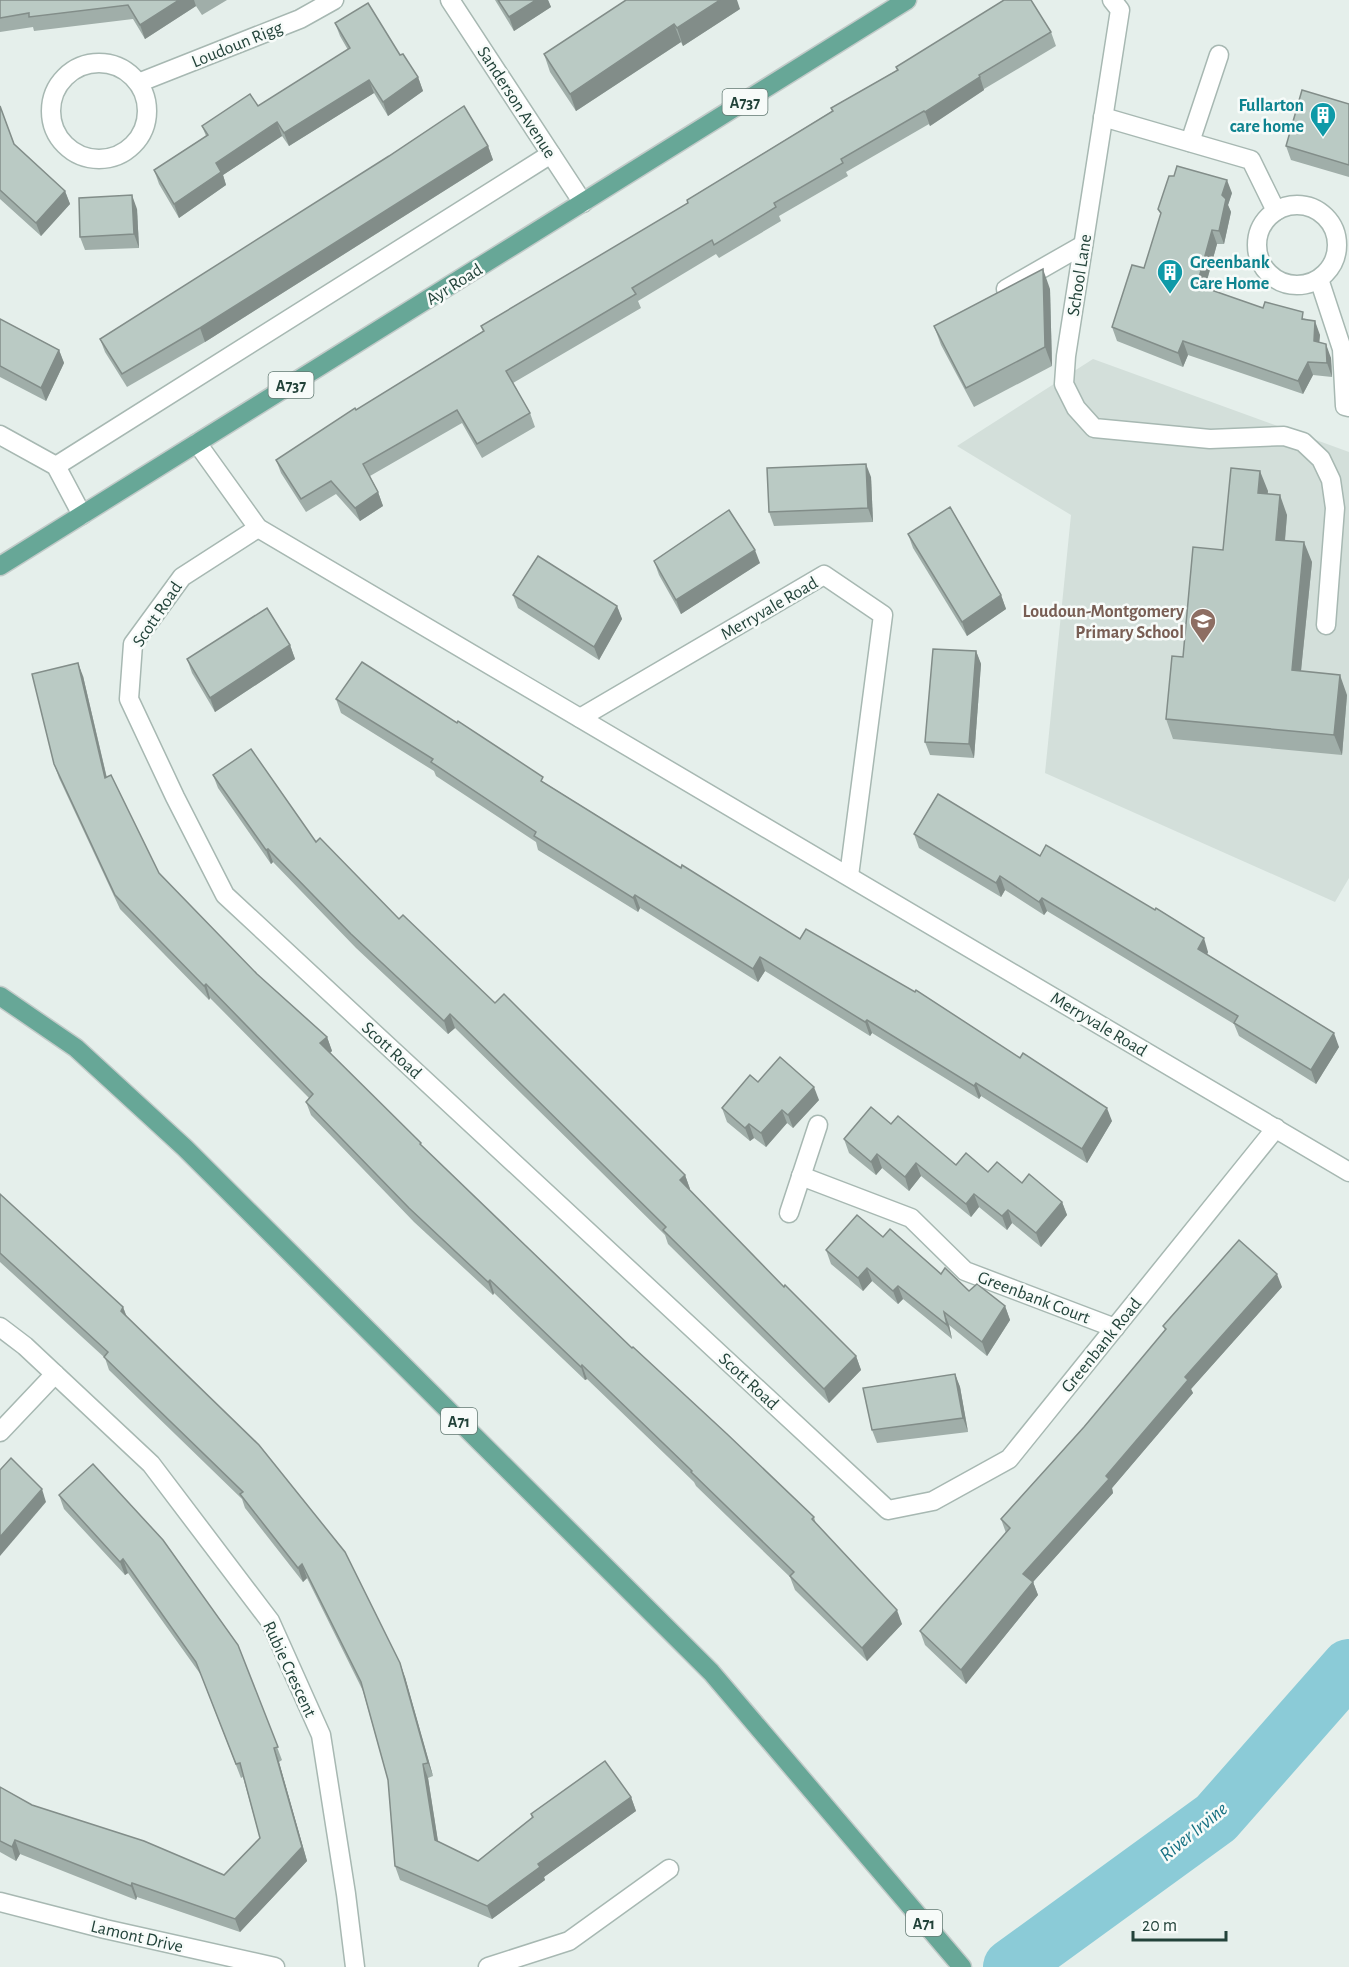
<svg xmlns="http://www.w3.org/2000/svg" width="1349" height="1967" font-family="'Alegreya Sans',sans-serif">
  <style>
    .built { fill: #d3dfda }
    .lines { fill: none; stroke-linecap: round; stroke-linejoin: round }
    .river { stroke: #8bcbd7; stroke-width: 56 }
    .minor-casing { stroke: #a7b8b2; stroke-width: 21 }
    .major-casing { stroke: #c1cac8; stroke-width: 21 }
    .minor { stroke: #fff; stroke-width: 18 }
    .major { stroke: #67a797; stroke-width: 18 }
    .wall { fill: #a0aea9 }
    .shaded-wall { fill: #828d89 }
    .building { fill: #bacac4; stroke: #828d89; stroke-width: 1.5 }
    .labels { text-anchor: middle; stroke-width: 5; stroke-linejoin: round; paint-order: stroke }
    .shield { fill: #f7fbf9; stroke: #637a73; stroke-width: 1.5 }
    .shield-label { font-size: 16px; font-weight: bold; fill: #23433a }
    .street-label { font-size: 18px; fill: #23433a; stroke: #f7fbf9 }
    .culture-label { font-size: 18px; font-weight: bold; fill: #0d838f; stroke: #f7fbf9; text-anchor: end }
    .education-label { font-size: 18px; font-weight: bold; fill: #785e54; stroke: #f7fbf9; text-anchor: end }
    .water-label { font-size: 20px; font-style: italic; fill: #187284; stroke: #f7fbf9 }
  </style>
  <rect width="100%" height="100%" fill="#e5efeb"/>
  <polygon class="built" points="1093,359 1349,452 1349,878 1335,902 1045,773 1071,515 957,446"/>
  <g class="lines">
    <polyline class="river" points="1011,1967 1216,1818 1349,1667"/>
    <g class="minor-casing">
      <g id="minor">
        <polyline points="450,0 583,203"/>
        <polyline points="1112,0 1120,10 1066,356 1064,384 1076,408 1094,428 1210,439 1284,436 1303,442 1321,459 1331,480 1335,508 1326,625"/>
        <circle cx="99" cy="111" r="48"/>
        <polyline points="138,83 300,19 334,0"/>
        <polyline points="1103,117 1251,160 1276,211"/>
        <polyline points="1190,142 1219,55"/>
        <circle cx="1297" cy="245" r="40"/>
        <polyline points="1319,279 1342,349 1345,406 1349,407"/>
        <polyline points="1006,289 1083,245"/>
        <polyline points="0,435 56,466 82,515"/>
        <polyline points="197,443 258,528 1349,1172"/>
        <polyline points="56,466 551,154"/>
        <polyline points="258,528 182,577 133,644 129,699 175,797 225,895 888,1510 933,1501 1009,1459 1276,1128"/>
        <polyline points="580,718 824,575 883,615 849,876"/>
        <polyline points="801,1176 911,1218 965,1271 1115,1328"/>
        <polyline points="789,1213 818,1125"/>
        <polyline points="0,1327 25,1346 151,1464 270,1621 321,1735 346,1894 355,1967"/>
        <polyline points="0,1432 55,1374"/>
        <polyline points="0,1902 105,1929 275,1967"/>
        <polyline points="488,1967 569,1941 669,1869"/>
      </g>
    </g>
    <g class="major-casing">
      <g id="major">
        <polyline points="0,566 907,0"/>
        <polyline points="0,996 76,1048 185,1148 711,1672 962,1967"/>
      </g>
    </g>
    <use href="#minor" class="minor"/>
    <use href="#major" class="major"/>
  </g>
  <g class="wall">
    <polygon points="0,0 227,0 202,15 196,6 145,39 133,19 34,31 33,27 0,32"/>
    <polygon points="495,0 548,0 551,7 514,31"/>
    <polygon points="740,9 683,46 681,42 576,111 550,72 544,54"/>
    <polygon points="335,23 400,55 418,77 423,91 388,116 374,93 289,146 282,136 223,175 226,185 179,218 159,184 154,170 206,136 202,126 258,106 348,50 340,36"/>
    <polygon points="1051,32 1056,46 984,89 984,90 930,126 929,124 846,172 848,176 779,216 781,221 719,258 716,254 638,301 641,308 513,383 530,413 535,427 482,458 462,423 370,476 378,492 383,506 360,521 336,494 306,512 281,473 276,460 483,331 481,326 688,203 687,200 832,111 831,108 897,70 896,67"/>
    <polygon points="1349,104 1349,177 1291,160 1286,146"/>
    <polygon points="0,106 14,144 65,191 70,204 41,236 0,199"/>
    <polygon points="488,146 493,160 205,342 127,387 105,352 100,339"/>
    <polygon points="1232,193 1228,205 1231,212 1224,244 1217,244 1205,288 1263,308 1306,319 1320,335 1319,342 1331,358 1332,377 1313,375 1303,394 1188,355 1183,367 1117,341 1112,327 1144,268 1161,215 1158,209"/>
    <polygon points="137,209 139,248 85,250 80,237"/>
    <polygon points="1050,289 1052,366 974,407 941,345 934,326"/>
    <polygon points="0,319 59,350 64,363 46,401 0,377"/>
    <polygon points="871,477 873,522 774,526 769,512"/>
    <polygon points="1268,491 1267,494 1287,515 1285,541 1312,562 1301,671 1347,695 1342,755 1173,739 1166,719 1183,657 1223,550"/>
    <polygon points="908,534 1001,595 1006,609 967,636 913,548"/>
    <polygon points="654,561 760,563 681,614 659,575"/>
    <polygon points="513,595 617,606 622,619 599,660 518,608"/>
    <polygon points="290,645 295,659 215,712 192,673 187,659"/>
    <polygon points="976,651 981,664 974,758 930,755 925,742"/>
    <polygon points="83,676 107,778 159,873 257,974 327,1037 332,1051 330,1053 423,1148 632,1348 814,1517 816,1524 902,1624 867,1661 795,1590 790,1577 696,1486 694,1482 587,1379 585,1380 494,1293 493,1295 414,1222 311,1115 306,1102 309,1098 210,998 209,1000 120,909 59,778 54,764"/>
    <polygon points="336,699 545,783 681,868 800,939 1112,1121 1087,1163 981,1096 979,1099 872,1033 870,1036 765,971 758,982 640,908 638,912 538,850 536,842 436,776 434,771 341,713"/>
    <polygon points="213,775 316,842 399,919 495,1003 685,1175 690,1189 689,1190 784,1287 856,1356 861,1370 829,1403 668,1244 665,1235 455,1028 448,1034 356,948 273,862 271,864 218,788"/>
    <polygon points="914,834 1040,856 1208,952 1207,955 1339,1047 1316,1084 1239,1036 1234,1024 1047,911 1044,915 1005,890 1001,897 919,848"/>
    <polygon points="758,1082 819,1100 793,1128 787,1123 766,1147 754,1138 750,1141 727,1122 722,1108"/>
    <polygon points="891,1124 956,1165 988,1172 1022,1183 1062,1202 1067,1215 1041,1247 1012,1223 1007,1230 979,1207 971,1217 921,1176 909,1191 882,1168 876,1175 849,1153 844,1139"/>
    <polygon points="0,1194 123,1307 127,1317 405,1677 433,1776 428,1778 438,1842 478,1861 532,1818 531,1814 631,1797 636,1811 544,1877 545,1880 492,1919 400,1880 395,1866 388,1780 363,1691 307,1578 303,1582 245,1508 242,1499 109,1370 105,1358 0,1262"/>
    <polygon points="883,1237 969,1291 1005,1306 1010,1320 987,1356 949,1325 952,1339 903,1299 898,1304 872,1281 863,1291 831,1264 826,1250"/>
    <polygon points="1282,1287 1191,1389 1193,1393 1112,1488 1113,1493 1033,1582 1038,1595 966,1684 925,1645 920,1631 1006,1533 1001,1519 1084,1427 1165,1330 1163,1326"/>
    <polygon points="955,1374 960,1387 968,1432 877,1443 872,1430"/>
    <polygon points="59,1495 238,1645 282,1760 279,1762 307,1861 240,1932 137,1897 136,1900 20,1854 16,1861 0,1852 0,1787 32,1805 224,1875 260,1838 243,1777 241,1778 201,1675 128,1573 125,1575 64,1509"/>
  </g>
  <g class="shaded-wall">
    <polygon points="179,0 194,0 196,6 145,39 140,25"/>
    <polygon points="536,0 548,0 551,7 514,31 509,17"/>
    <polygon points="720,0 737,0 740,9 683,46 677,28"/>
    <polygon points="674,24 681,42 576,111 570,94"/>
    <polygon points="418,77 423,91 388,116 383,102"/>
    <polygon points="980,77 984,90 930,126 925,112"/>
    <polygon points="369,80 374,93 289,146 284,133"/>
    <polygon points="277,122 282,136 223,175 226,185 179,218 174,204 216,163"/>
    <polygon points="488,146 493,160 205,342 200,328"/>
    <polygon points="1227,180 1232,193 1228,205 1231,212 1224,244 1219,231 1222,195"/>
    <polygon points="65,191 70,204 41,236 36,223"/>
    <polygon points="132,195 137,209 139,248 134,234"/>
    <polygon points="1212,230 1217,244 1202,298 1197,285"/>
    <polygon points="1043,269 1050,289 1052,366 1045,347"/>
    <polygon points="1315,321 1320,335 1318,354 1314,341"/>
    <polygon points="1183,341 1188,355 1183,367 1178,353"/>
    <polygon points="1326,344 1331,358 1332,377 1327,363"/>
    <polygon points="59,350 64,363 46,401 41,388"/>
    <polygon points="1308,362 1313,375 1303,394 1298,381"/>
    <polygon points="866,464 871,477 873,522 868,508"/>
    <polygon points="1260,471 1268,491 1265,513 1258,493"/>
    <polygon points="378,492 383,506 360,521 355,508"/>
    <polygon points="1280,495 1287,515 1283,560 1276,540"/>
    <polygon points="1304,542 1312,562 1299,690 1292,670"/>
    <polygon points="755,550 760,563 681,614 676,600"/>
    <polygon points="1001,595 1006,609 967,636 962,622"/>
    <polygon points="617,606 622,619 599,660 594,647"/>
    <polygon points="290,645 295,659 215,712 210,698"/>
    <polygon points="976,651 981,664 974,758 969,744"/>
    <polygon points="78,663 83,676 110,792 105,778"/>
    <polygon points="1340,675 1347,695 1342,755 1334,735"/>
    <polygon points="268,849 273,862 271,864 266,850"/>
    <polygon points="1000,876 1005,890 1001,897 996,883"/>
    <polygon points="635,895 640,908 638,912 633,898"/>
    <polygon points="1042,898 1047,911 1044,915 1039,902"/>
    <polygon points="1204,938 1208,952 1203,962 1198,949"/>
    <polygon points="760,957 765,971 758,982 753,969"/>
    <polygon points="206,984 210,998 209,1000 204,986"/>
    <polygon points="450,1014 455,1028 448,1034 444,1021"/>
    <polygon points="867,1020 872,1033 870,1036 865,1022"/>
    <polygon points="1334,1033 1339,1047 1316,1084 1311,1070"/>
    <polygon points="327,1037 332,1051 325,1057 320,1043"/>
    <polygon points="976,1083 981,1096 979,1099 974,1086"/>
    <polygon points="814,1087 819,1100 793,1128 788,1115"/>
    <polygon points="1107,1108 1112,1121 1087,1163 1082,1149"/>
    <polygon points="782,1110 787,1123 766,1147 761,1133"/>
    <polygon points="749,1124 754,1138 750,1141 745,1128"/>
    <polygon points="877,1154 882,1168 876,1175 871,1162"/>
    <polygon points="916,1163 921,1176 909,1191 905,1177"/>
    <polygon points="685,1175 690,1189 685,1194 680,1180"/>
    <polygon points="974,1194 979,1207 971,1217 966,1204"/>
    <polygon points="1062,1202 1067,1215 1041,1247 1036,1233"/>
    <polygon points="1008,1210 1012,1223 1007,1230 1002,1216"/>
    <polygon points="867,1268 872,1281 863,1291 858,1278"/>
    <polygon points="1277,1274 1282,1287 1191,1389 1193,1393 1112,1488 1113,1493 1033,1582 1038,1595 966,1684 961,1670 1023,1574 1106,1476 1185,1377"/>
    <polygon points="490,1280 494,1293 493,1295 488,1282"/>
    <polygon points="898,1286 903,1299 898,1304 893,1291"/>
    <polygon points="1005,1306 1010,1320 987,1356 982,1342"/>
    <polygon points="123,1307 128,1321 121,1311"/>
    <polygon points="944,1312 949,1325 952,1339 947,1325"/>
    <polygon points="856,1356 861,1370 829,1403 824,1389"/>
    <polygon points="582,1365 587,1379 585,1380 581,1367"/>
    <polygon points="955,1374 960,1387 968,1432 963,1418"/>
    <polygon points="42,1489 46,1502 0,1556 0,1537"/>
    <polygon points="123,1559 128,1573 125,1575 120,1562"/>
    <polygon points="302,1564 307,1578 303,1582 298,1568"/>
    <polygon points="897,1610 902,1624 867,1661 862,1648"/>
    <polygon points="400,1663 405,1677 433,1776 428,1763"/>
    <polygon points="274,1748 279,1762 307,1861 240,1932 235,1919 302,1847"/>
    <polygon points="423,1764 428,1778 440,1854 435,1840"/>
    <polygon points="631,1797 636,1811 544,1877 545,1880 492,1919 487,1906 538,1864"/>
    <polygon points="15,1840 20,1854 16,1861 12,1847"/>
    <polygon points="132,1883 137,1897 136,1900 131,1886"/>
  </g>
  <g class="building">
    <polygon points="0,0 179,0 140,25 128,5 29,17 29,13 0,18"/>
    <polygon points="498,0 536,0 509,17"/>
    <polygon points="626,0 720,0 677,28 674,24 570,94 544,54"/>
    <polygon points="1004,0 1031,0 1051,32 979,75 980,77 925,112 924,111 841,159 843,163 774,203 776,207 714,245 712,240 632,288 636,294 506,371 530,413 477,444 457,410 363,464 378,492 355,508 331,481 301,499 276,460 355,408 356,410 484,331 481,326 688,203 687,200 833,111 831,108 898,70 896,67"/>
    <polygon points="368,3 400,55 403,54 418,77 383,102 369,80 284,133 277,122 216,163 221,172 174,204 154,170 208,135 202,126 250,94 258,106 350,48 335,23"/>
    <polygon points="1302,90 1349,104 1349,165 1286,146"/>
    <polygon points="0,106 14,144 65,191 36,223 0,190"/>
    <polygon points="464,106 488,146 200,328 122,374 100,339 389,156"/>
    <polygon points="1177,166 1227,180 1222,195 1226,199 1219,231 1212,230 1197,285 1263,308 1265,302 1303,312 1302,319 1315,321 1314,341 1326,344 1327,363 1308,362 1298,381 1183,341 1178,353 1112,327 1132,265 1144,268 1161,213 1158,209 1169,176 1174,176"/>
    <polygon points="132,195 134,234 80,237 79,198"/>
    <polygon points="1043,269 1045,347 966,388 934,326"/>
    <polygon points="0,319 59,350 41,388 0,366"/>
    <polygon points="866,464 868,508 769,512 767,468"/>
    <polygon points="1231,468 1260,471 1258,493 1280,495 1276,540 1304,542 1292,670 1340,675 1334,735 1166,719 1172,656 1183,657 1193,547 1223,550"/>
    <polygon points="950,507 1001,595 962,622 908,534"/>
    <polygon points="729,510 755,550 676,600 654,561"/>
    <polygon points="538,556 617,606 594,647 513,595"/>
    <polygon points="267,608 290,645 210,698 187,659"/>
    <polygon points="933,649 976,651 969,744 925,742"/>
    <polygon points="362,662 457,723 458,721 543,777 541,781 681,868 682,865 800,939 806,929 915,992 916,990 1020,1058 1023,1053 1107,1108 1082,1149 976,1083 974,1086 867,1020 865,1022 760,957 753,969 635,895 633,898 534,836 536,832 431,762 433,759 336,699"/>
    <polygon points="78,663 105,778 111,775 159,873 257,974 327,1037 320,1043 421,1143 420,1144 632,1348 633,1347 727,1434 814,1517 812,1519 897,1610 862,1648 790,1576 794,1572 691,1472 692,1471 582,1365 581,1367 490,1280 488,1282 409,1208 306,1102 313,1094 206,984 204,986 115,895 54,764 32,674"/>
    <polygon points="251,749 316,842 320,838 399,919 403,915 495,1003 504,994 685,1175 680,1180 784,1287 785,1285 856,1356 824,1389 663,1230 666,1227 450,1014 444,1021 351,934 268,849 266,850 213,775"/>
    <polygon points="938,794 1040,856 1046,845 1155,910 1156,908 1204,938 1198,949 1334,1033 1311,1070 1234,1023 1238,1016 1042,898 1039,902 1000,876 996,883 914,834"/>
    <polygon points="780,1057 814,1087 788,1115 782,1110 761,1133 749,1124 745,1128 722,1108 750,1075 758,1082"/>
    <polygon points="871,1107 891,1124 898,1116 956,1165 966,1153 988,1172 997,1162 1022,1183 1029,1174 1062,1202 1036,1233 1008,1210 1002,1216 974,1194 966,1204 916,1163 905,1177 877,1154 871,1162 844,1139"/>
    <polygon points="0,1194 123,1307 121,1311 259,1445 345,1552 400,1663 428,1763 423,1764 435,1840 478,1861 533,1817 531,1814 605,1761 631,1797 538,1864 540,1867 487,1906 395,1866 388,1780 361,1682 302,1564 298,1568 240,1494 243,1492 104,1357 108,1352 0,1253"/>
    <polygon points="857,1215 883,1237 890,1229 941,1274 945,1268 969,1291 977,1284 1005,1306 982,1342 944,1312 947,1325 898,1286 893,1291 867,1268 858,1278 826,1250"/>
    <polygon points="1239,1240 1277,1274 1185,1377 1188,1380 1106,1476 1109,1479 1023,1574 1033,1582 961,1670 920,1631 1010,1528 1001,1519 1084,1427 1166,1329 1163,1326"/>
    <polygon points="955,1374 963,1418 872,1430 863,1388"/>
    <polygon points="11,1458 42,1489 0,1537 0,1470"/>
    <polygon points="93,1464 163,1540 238,1645 278,1747 274,1748 302,1847 235,1919 132,1883 131,1886 15,1840 12,1847 0,1841 0,1787 32,1805 144,1841 224,1875 260,1838 240,1763 236,1764 196,1662 123,1559 120,1562 59,1495"/>
  </g>
  <defs>
    <g id="building-pin" transform="scale(1.35)"><path d="M0 17L-7.5 6A9.5 9.5 0 1 1 7.5 6Z" fill="#0f9aa8" stroke="#f7fbf9"/><path d="M-4-6H4V6H1V3H-1V6H-4ZM-2.5-4.3h1.7v1.8h-1.7ZM.8-4.3h1.7v1.8H.8ZM-2.5-1h1.7V.8h-1.7ZM.8-1h1.7V.8H.8Z" fill="#fff"/></g>
    <g id="school-pin" transform="scale(1.35)"><path d="M0 17L-7.5 6A9.5 9.5 0 1 1 7.5 6Z" fill="#8d6e63" stroke="#f7fbf9"/><path d="M0-5L7-2L0 1L-7-2ZM-4 1L0 2.5L4 1V4Q0 6-4 4Z" fill="#fff"/></g>
  </defs>
  <g fill-rule="evenodd">
    <use href="#building-pin" x="1323" y="115"/>
    <use href="#building-pin" x="1170" y="272"/>
    <use href="#school-pin" x="1203" y="621"/>
  </g>
  <g class="labels">
    <g class="shield">
      <rect x="722.5" y="89" width="45" height="26" rx="4.5"/>
      <rect x="268.5" y="372" width="45" height="26" rx="4.5"/>
      <rect x="441" y="1408" width="36" height="26" rx="4.5"/>
      <rect x="906" y="1910" width="36" height="26" rx="4.5"/>
    </g>
    <g class="shield-label">
      <text x="745" y="108">A737</text>
      <text x="291" y="391">A737</text>
      <text x="459" y="1427">A71</text>
      <text x="924" y="1929">A71</text>
    </g>
    <g class="street-label">
      <text transform="translate(237 44) rotate(-22)" y="6">Loudoun Rigg</text>
      <text transform="translate(517 102) rotate(57)" y="6">Sanderson Avenue</text>
      <text transform="translate(1079 275) rotate(-81)" y="6">School Lane</text>
      <text transform="translate(454 284) rotate(-32)" y="6">Ayr Road</text>
      <text transform="translate(769 608) rotate(-30)" y="6">Merryvale Road</text>
      <text transform="translate(157 614) rotate(-56)" y="6">Scott Road</text>
      <text transform="translate(1099 1024) rotate(31)" y="6">Merryvale Road</text>
      <text transform="translate(392 1050) rotate(43)" y="6">Scott Road</text>
      <text transform="translate(1034 1297) rotate(21)" y="6">Greenbank Court</text>
      <text transform="translate(1101 1345) rotate(-51)" y="6">Greenbank Road</text>
      <text transform="translate(749 1381) rotate(43)" y="6">Scott Road</text>
      <text transform="translate(290 1669) rotate(65)" y="6">Rubie Crescent</text>
      <text transform="translate(137 1936) rotate(13)" y="6">Lamont Drive</text>
    </g>
    <g class="culture-label">
      <text x="1304" y="111">Fullarton<tspan x="1304" dy="21">care home</tspan></text>
      <text x="1190" y="268" text-anchor="start">Greenbank<tspan x="1190" dy="21">Care Home</tspan></text>
    </g>
    <g class="education-label">
      <text x="1184" y="617">Loudoun-Montgomery<tspan x="1184" dy="21">Primary School</tspan></text>
    </g>
    <g class="water-label">
      <text transform="translate(1193 1831) rotate(-39)" y="7">River Irvine</text>
    </g>
  </g>
  <path d="M1133 1931v9h93v-9" fill="none" stroke="#23433a" stroke-width="3"/>
  <text x="1142" y="1931" font-size="18" fill="#23433a" stroke="#f7fbf9" stroke-width="4.5" paint-order="stroke">20 m</text>
</svg>
